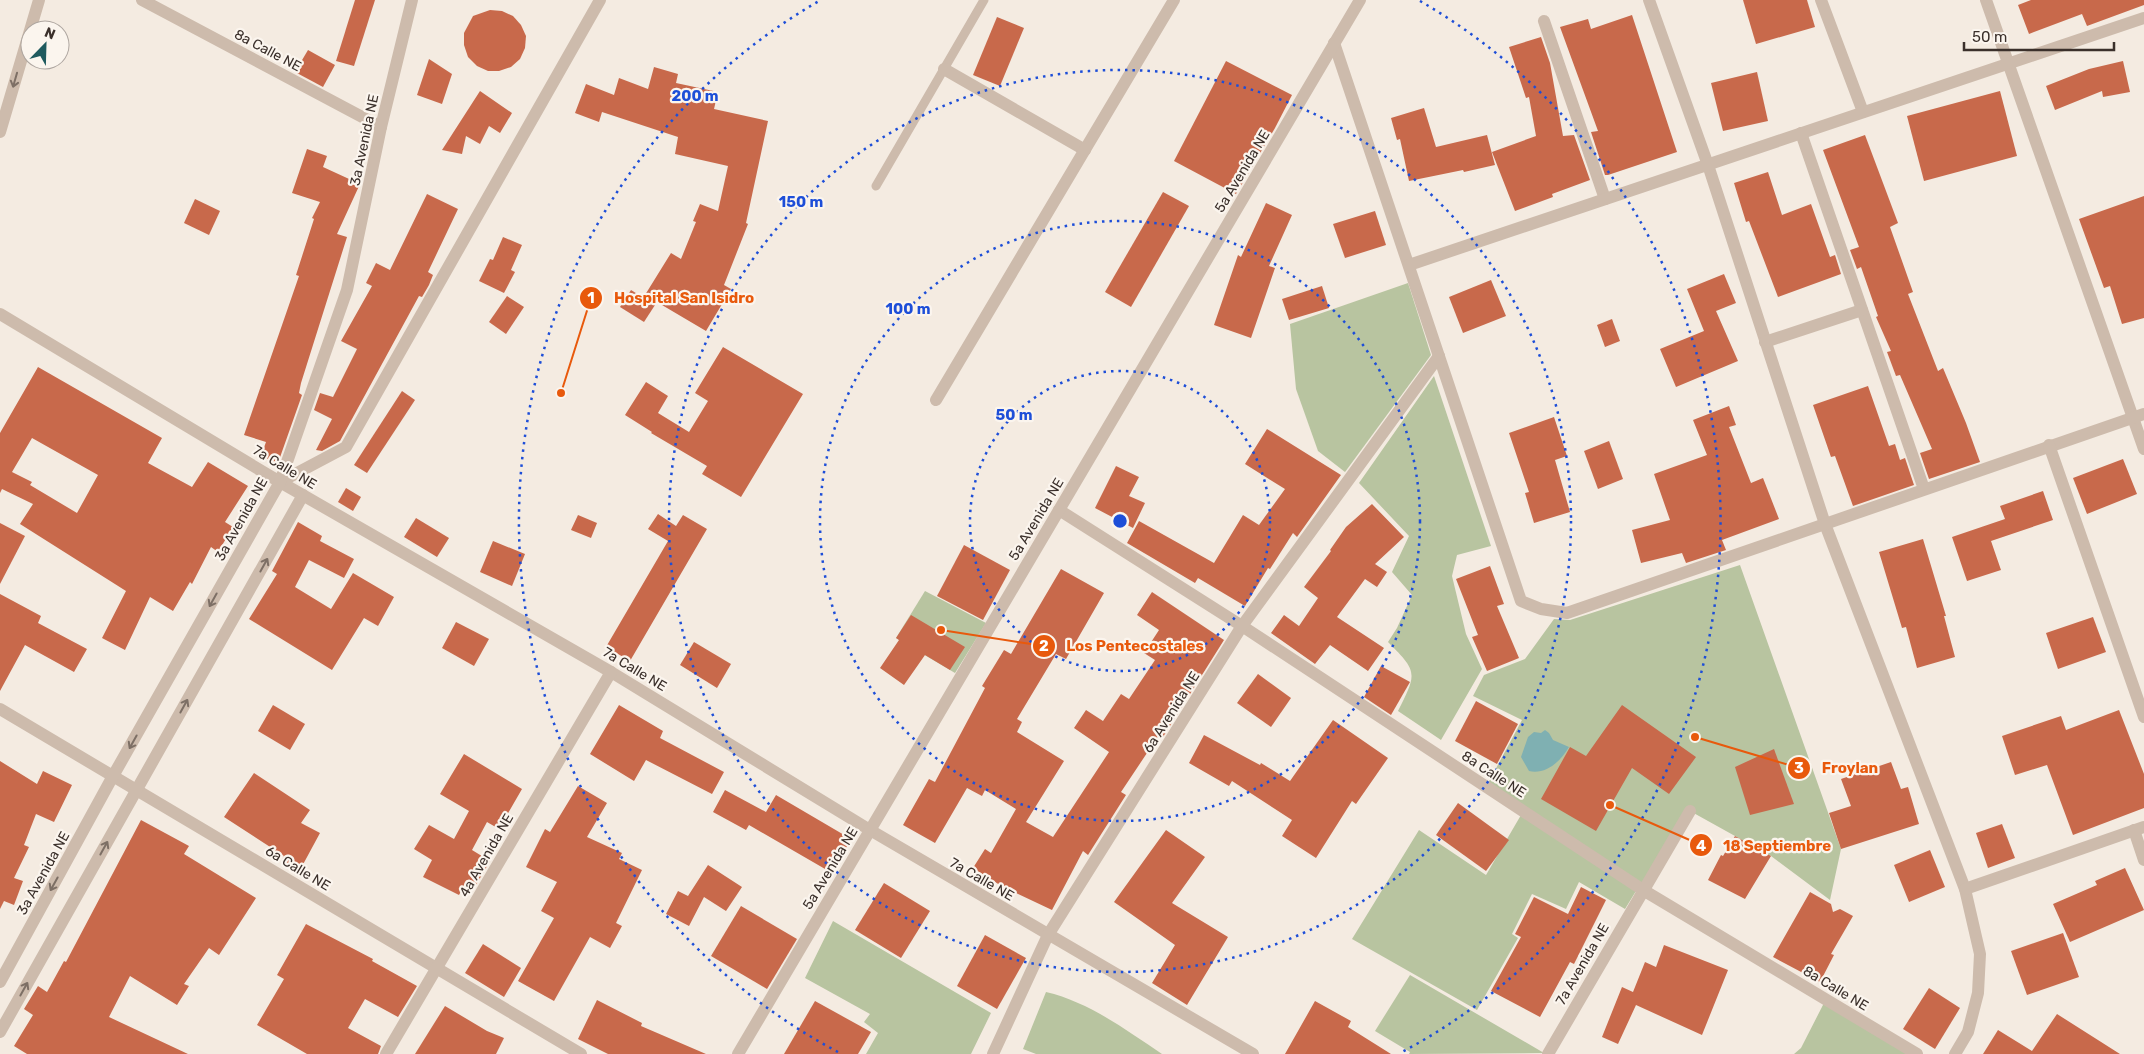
<svg xmlns="http://www.w3.org/2000/svg" width="2144" height="1054" font-family="Rubik,sans-serif">
  <style>
    .green { fill: #b8c4a0 }
    .water { fill: #7fb0b2 }
    .building { fill: #c8694b; fill-rule: evenodd }
    .lines { fill: none; stroke-linecap: round; stroke-linejoin: round }
    .lane { stroke: #cdbbac; stroke-width: 9 }
    .street { stroke: #cdbbac; stroke-width: 12 }
    .oneway { stroke: #7d6f65 }
    .ring { fill: none; stroke: #1d4ed8; stroke-width: 2.5; stroke-dasharray: 2.5 5 }
    .labels { text-anchor: middle; stroke-width: 4.5; stroke-linejoin: round; paint-order: stroke }
    .street-label { font-size: 14px; fill: #3b302b; stroke: #fbf5ee }
    .centre { fill: #1d4ed8; stroke: #fbf5ee; stroke-width: 2.5 }
    .ring-label { font-size: 15px; text-anchor: middle; font-weight: bold; fill: #1d4ed8; stroke: #fbf5ee; stroke-width: 4.5; stroke-linejoin: round; paint-order: stroke }
    .leader { fill: none; stroke: #e8590c; stroke-width: 2 }
    .callout-dot { fill: #e8590c; stroke: #fbf5ee; stroke-width: 2 }
    .mark-label { font-size: 15px; text-anchor: middle; font-weight: bold; fill: #fff }
    .callout-label { font-size: 15px; text-anchor: middle; font-weight: bold; fill: #e8590c; stroke: #fbf5ee; stroke-width: 4.5; stroke-linejoin: round; paint-order: stroke }
  </style>
  <rect width="100%" height="100%" fill="#f4ebe1"/>
  <g class="green">
    <polygon points="1408,283 1431,355 1345,472 1318,451 1296,389 1290,324"/>
    <path d="M1434 376 1491 546 1457 555 1452 576 1466 634 1482 669 1441 740 1398 711C1417 673 1418 672 1388 642L1397 628 1412 595 1392 572 1409 536 1359 483Z"/>
    <polygon points="1740,565 1841,849 1830,900 1771,856 1690,811 1643,890 1486,787 1522,720 1473,696 1484,675 1525,659 1554,619 1570,620"/>
    <polygon points="925,591 986,623 955,673 896,638"/>
    <polygon points="1521,815 1636,891 1625,909 1579,882 1566,909 1532,894 1512,934 1518,938 1477,1010 1352,939 1419,830 1486,875"/>
    <polygon points="833,921 991,1013 971,1054 866,1054 878,1033 864,1022 870,1014 805,978"/>
    <polygon points="1410,975 1544,1053 1409,1054 1410,1052 1375,1031"/>
    <path d="M1046 992C1089 1002 1126 1030 1162 1054H1036L1023 1049Z"/>
    <polygon points="1824,1003 1913,1054 1794,1054 1801,1048"/>
  </g>
  <path class="water" d="M1545 730 1549 733 1553 740 1569 747C1561 761 1546 775 1529 771L1521 757 1528 737 1534 732 1541 733Z"/>
  <g class="building">
    <polygon points="355,0 375,0 354,66 336,61"/>
    <polygon points="1743,0 1807,0 1815,27 1756,44"/>
    <polygon points="2031,0 2144,0 2144,5 2087,26 2082,14 2029,34 2018,5"/>
    <polygon points="490,10 502,11 513,16 521,25 526,36 525,48 520,59 511,67 499,71 488,71 477,66 468,57 464,45 464,33 473,16"/>
    <polygon points="1632,15 1677,152 1608,175 1605,175 1591,132 1598,131 1560,27 1588,19 1591,29"/>
    <polygon points="997,17 1024,28 1000,86 973,75"/>
    <polygon points="1541,37 1550,63 1563,136 1574,135 1590,180 1552,194 1553,197 1515,211 1492,152 1536,136 1529,97 1526,98 1509,47"/>
    <polygon points="308,50 335,65 323,87 295,72"/>
    <polygon points="429,59 452,74 442,104 417,95"/>
    <polygon points="1226,61 1292,95 1275,128 1236,194 1174,161"/>
    <polygon points="2123,61 2130,92 2103,97 2102,91 2055,110 2046,86 2089,69"/>
    <polygon points="654,67 678,74 676,83 718,92 714,109 768,121 746,223 748,224 724,285 731,289 706,331 645,295 671,253 681,259 696,222 693,221 700,204 718,211 728,166 675,154 678,137 602,112 599,122 575,113 586,84 614,95 619,78 648,89"/>
    <polygon points="1757,72 1768,121 1723,131 1711,83"/>
    <polygon points="480,91 512,113 500,133 489,126 480,144 466,136 462,154 442,150"/>
    <polygon points="2000,91 2017,156 1924,181 1907,116"/>
    <polygon points="1424,108 1436,147 1487,135 1495,165 1464,172 1463,170 1409,181 1400,139 1397,140 1391,118"/>
    <polygon points="1865,135 1898,223 1890,227 1913,292 1908,294 1938,371 1943,368 1966,423 1980,462 1929,479 1920,453 1932,449 1900,375 1896,376 1887,352 1891,351 1876,317 1878,316 1861,267 1857,269 1850,250 1859,247 1823,150"/>
    <polygon points="307,149 327,156 323,167 360,184 337,234 347,237 301,383 299,393 302,395 278,463 261,456 266,442 244,435 299,276 296,275 314,219 312,218 320,202 292,193"/>
    <polygon points="1768,172 1782,215 1811,204 1830,257 1835,255 1841,274 1778,297 1749,221 1746,222 1734,183"/>
    <polygon points="1163,192 1189,206 1131,307 1105,292"/>
    <polygon points="427,194 458,209 428,272 433,275 429,285 422,297 419,296 340,441 322,451 316,450 332,419 314,410 320,393 333,397 357,349 341,341 372,286 366,283 376,263 390,270"/>
    <polygon points="2144,196 2144,318 2122,324 2110,286 2104,288 2079,219"/>
    <polygon points="195,199 220,211 209,235 184,223"/>
    <polygon points="1266,203 1292,215 1269,266 1275,268 1251,338 1214,325 1238,255 1241,257"/>
    <polygon points="1375,211 1386,245 1345,258 1333,224"/>
    <polygon points="503,237 522,245 511,270 515,272 504,293 479,281 490,259 493,260"/>
    <polygon points="1724,274 1736,303 1716,311 1738,361 1676,387 1660,349 1704,331 1687,289"/>
    <polygon points="1491,280 1506,316 1463,333 1449,297"/>
    <polygon points="1322,286 1329,308 1289,320 1282,299"/>
    <polygon points="631,290 655,305 644,322 620,307"/>
    <polygon points="507,296 524,307 506,334 489,322"/>
    <polygon points="1612,319 1620,341 1605,347 1597,325"/>
    <polygon points="723,347 803,394 741,497 702,474 707,466 651,433 652,432 625,415 646,382 668,396 658,413 689,432 708,401 695,393"/>
    <path d="M38 367 162 438 148 463 192 487 208 462 248 486 225 522 233 527 218 552 211 547 192 584 190 582 173 611 150 597 125 650 102 638 126 591 20 524 33 504 2 489 0 493V433ZM32 438 98 475 77 513 30 485 32 482 12 472Z"/>
    <polygon points="1868,386 1889,446 1895,444 1900,460 1905,458 1914,485 1853,506 1835,456 1831,457 1813,405"/>
    <polygon points="402,391 415,400 367,473 354,465"/>
    <polygon points="1729,406 1736,425 1729,427 1751,483 1763,478 1779,519 1722,540 1726,550 1686,563 1682,553 1641,563 1632,530 1670,520 1654,474 1707,455 1693,420"/>
    <polygon points="1554,417 1567,456 1555,460 1570,512 1534,523 1525,493 1529,492 1509,433"/>
    <polygon points="1267,429 1341,475 1297,537 1293,533 1270,569 1268,568 1245,606 1198,578 1195,583 1127,543 1139,521 1214,563 1243,515 1259,525 1285,489 1245,464"/>
    <polygon points="1609,441 1623,479 1598,489 1584,451"/>
    <polygon points="2123,459 2137,494 2087,514 2073,478"/>
    <polygon points="1116,466 1139,477 1129,496 1145,503 1133,528 1095,508"/>
    <polygon points="346,488 361,497 353,511 338,502"/>
    <polygon points="2043,491 2053,520 1991,541 2001,570 1967,581 1952,537 2005,519 2000,506"/>
    <polygon points="1372,504 1404,537 1375,564 1387,572 1377,587 1365,579 1337,617 1384,648 1368,671 1330,645 1315,664 1271,633 1284,615 1299,626 1318,598 1304,587 1331,551 1330,550 1346,527"/>
    <polygon points="658,514 676,526 683,515 707,529 630,661 606,647 668,541 648,529"/>
    <polygon points="578,515 597,523 591,538 571,530"/>
    <polygon points="416,518 449,538 437,557 404,537"/>
    <polygon points="298,522 322,536 320,541 354,559 344,578 309,560 295,587 331,609 353,573 394,597 378,626 364,618 332,670 249,619 277,574 272,571"/>
    <polygon points="0,523 25,536 0,584"/>
    <polygon points="1923,539 1946,616 1944,616 1955,657 1917,668 1906,627 1902,628 1879,552"/>
    <polygon points="493,541 525,554 512,586 480,572"/>
    <polygon points="964,545 1010,570 983,620 937,596"/>
    <polygon points="1490,566 1504,604 1497,606 1519,658 1487,671 1472,637 1478,635 1456,579"/>
    <polygon points="1061,569 1104,593 1066,659 1056,654 1017,719 1022,722 1017,732 1064,761 1026,822 1053,837 1109,752 1074,728 1086,710 1103,721 1121,694 1129,699 1155,660 1144,653 1159,630 1137,615 1152,592 1224,640 1163,737 1159,735 1121,792 1126,795 1088,855 1083,851 1052,910 1003,887 973,868 985,849 991,853 1016,809 985,790 982,796 967,788 935,843 903,825 929,779 935,782 985,688 982,686 1004,650 1011,654"/>
    <polygon points="0,594 41,616 38,623 87,649 74,672 25,645 0,691"/>
    <polygon points="911,615 965,647 950,670 925,655 904,685 880,668 899,640 896,638"/>
    <polygon points="2093,617 2106,652 2058,669 2046,633"/>
    <polygon points="456,622 489,639 474,666 442,648"/>
    <polygon points="694,642 731,664 717,688 680,665"/>
    <polygon points="1381,666 1410,682 1391,715 1364,697"/>
    <polygon points="1258,674 1291,698 1271,727 1237,703"/>
    <polygon points="1476,701 1518,724 1497,764 1455,741"/>
    <polygon points="273,705 305,724 290,750 258,731"/>
    <polygon points="619,705 663,731 660,738 724,772 712,794 646,760 634,781 590,754"/>
    <polygon points="1622,705 1696,757 1669,794 1632,768 1596,831 1541,799 1570,747 1586,756"/>
    <polygon points="2119,710 2144,774 2144,808 2073,835 2047,765 2015,775 2002,736 2061,716 2066,730"/>
    <polygon points="1333,720 1388,758 1356,804 1352,801 1316,858 1282,836 1292,820 1232,781 1229,786 1189,763 1204,735 1260,765 1261,763 1290,781"/>
    <polygon points="1774,749 1794,804 1750,815 1735,767"/>
    <polygon points="464,754 522,789 499,829 487,822 472,850 490,861 476,885 467,880 459,895 423,877 432,860 414,849 429,825 454,839 469,811 440,794"/>
    <polygon points="0,761 37,784 43,771 72,785 54,822 36,814 24,845 29,847 14,878 23,881 14,905 4,901 0,909"/>
    <polygon points="1891,762 1901,789 1908,787 1919,824 1841,849 1829,813 1851,806 1841,779"/>
    <polygon points="254,773 310,810 301,823 320,833 300,870 282,860 284,856 224,817"/>
    <polygon points="578,786 607,803 587,837 622,853 619,859 642,870 616,923 622,926 610,948 590,937 554,1001 518,981 554,918 541,911 557,882 526,867 545,829 550,832"/>
    <polygon points="725,790 766,812 776,795 851,839 832,873 749,825 746,830 713,812"/>
    <polygon points="1458,803 1509,840 1486,871 1436,835"/>
    <polygon points="141,820 189,846 184,854 256,898 219,955 209,948 184,984 189,986 177,1005 130,976 109,1017 188,1054 27,1054 14,1046 33,1015 24,1009 38,986 47,992 64,961 66,962"/>
    <polygon points="2002,824 2015,858 1988,868 1976,833"/>
    <polygon points="1166,830 1205,857 1172,903 1228,937 1187,1005 1152,983 1175,945 1114,902"/>
    <polygon points="1735,836 1771,856 1745,899 1708,880 1721,855 1723,856"/>
    <polygon points="1930,850 1945,887 1909,902 1894,865"/>
    <polygon points="708,865 742,887 726,911 704,897 689,926 666,914 678,891 688,896"/>
    <polygon points="2125,868 2144,910 2070,942 2053,904 2097,885 2095,881"/>
    <polygon points="884,883 930,911 901,958 855,930"/>
    <polygon points="1581,887 1606,900 1574,964 1570,962 1540,1017 1491,991 1521,937 1515,934 1534,897 1568,914"/>
    <polygon points="1810,892 1831,904 1833,912 1840,909 1853,916 1831,954 1834,955 1820,982 1773,957"/>
    <polygon points="741,906 797,939 767,989 711,956"/>
    <polygon points="306,924 373,959 372,961 417,986 398,1017 365,999 348,1028 381,1046 378,1054 307,1054 257,1025 284,979 277,975"/>
    <polygon points="2063,933 2079,977 2027,995 2011,951"/>
    <polygon points="985,935 1026,958 997,1009 957,986"/>
    <polygon points="483,944 521,968 504,997 465,973"/>
    <polygon points="1664,945 1728,970 1702,1035 1636,1005 1618,1044 1602,1037 1622,987 1633,992 1645,962 1656,967"/>
    <polygon points="1929,988 1960,1008 1935,1049 1903,1029"/>
    <polygon points="597,1000 642,1023 641,1026 706,1054 608,1054 578,1039"/>
    <polygon points="815,1001 871,1032 858,1054 784,1054"/>
    <polygon points="1315,1001 1351,1021 1348,1027 1391,1054 1285,1054"/>
    <polygon points="445,1006 487,1031 504,1038 496,1054 415,1054"/>
    <polygon points="2057,1014 2120,1054 1983,1054 1998,1030 2032,1051"/>
  </g>
  <g class="lines">
    <polyline class="lane" points="876,186 984,0"/>
    <g class="street">
      <polyline points="142,0 381,127"/>
      <polyline points="1649,0 1708,165 1825,524 1965,889 1980,954 1978,993 1968,1032 1955,1054"/>
      <polyline points="1821,0 1863,112"/>
      <polyline points="1986,0 2144,449"/>
      <polyline points="1544,21 1605,199"/>
      <polyline points="1334,43 1521,601 1541,609 1567,613 2144,414"/>
      <polyline points="944,69 1085,150"/>
      <polyline points="0,132 39,0"/>
      <polyline points="1801,133 1924,489"/>
      <polyline points="1409,265 2144,18"/>
      <polyline points="0,314 280,482 611,672 870,830 1253,1054"/>
      <polyline points="1765,342 1862,310"/>
      <polyline points="936,400 1174,0"/>
      <polyline points="2049,445 2144,717"/>
      <polyline points="280,482 346,447 600,0"/>
      <polyline points="1059,510 1242,626 1643,890 1917,1054"/>
      <polyline points="0,709 581,1054"/>
      <polyline points="2134,830 2144,860"/>
      <polyline points="1965,889 2144,827"/>
      <polyline points="0,982 113,776 280,482 347,290 381,127 412,0"/>
      <polyline points="0,1032 303,495"/>
      <polyline points="386,1054 611,672"/>
      <polyline points="738,1054 1360,0"/>
      <polyline points="993,1054 1048,935 1242,626 1439,356"/>
      <polyline points="1548,1054 1690,811"/>
    </g>
  </g>
  <defs><path id="oneway-shaft" d="M-6 0H5M1.5-3L5.5 0L1.5 3" fill="none" stroke-width="1.6" stroke-linecap="round" stroke-linejoin="round" transform="scale(1.25)"/></defs>
  <g class="oneway">
    <use href="#oneway-shaft" transform="translate(15 80) rotate(106)"/>
    <use href="#oneway-shaft" transform="translate(264 565) rotate(-61)"/>
    <use href="#oneway-shaft" transform="translate(213 600) rotate(119)"/>
    <use href="#oneway-shaft" transform="translate(184 706) rotate(-61)"/>
    <use href="#oneway-shaft" transform="translate(133 742) rotate(119)"/>
    <use href="#oneway-shaft" transform="translate(104 848) rotate(-61)"/>
    <use href="#oneway-shaft" transform="translate(54 884) rotate(119)"/>
    <use href="#oneway-shaft" transform="translate(24 989) rotate(-61)"/>
  </g>
  <g class="ring">
    <circle cx="1120" cy="521" r="150"/>
    <circle cx="1120" cy="521" r="300"/>
    <circle cx="1120" cy="521" r="451"/>
    <path d="M838 1052A601 601 0 0 1 819 1M1420 1A601 601 0 0 1 1402 1052"/>
  </g>
  <g class="labels">
    <g class="street-label">
      <text transform="translate(268 50) rotate(28)" y="5">8a Calle NE</text>
      <text transform="translate(364 140) rotate(-78)" y="5">3a Avenida NE</text>
      <text transform="translate(1242 171) rotate(-59)" y="5">5a Avenida NE</text>
      <text transform="translate(285 467) rotate(31)" y="5">7a Calle NE</text>
      <text transform="translate(241 519) rotate(-61)" y="5">3a Avenida NE</text>
      <text transform="translate(1036 519) rotate(-59)" y="5">5a Avenida NE</text>
      <text transform="translate(635 669) rotate(31)" y="5">7a Calle NE</text>
      <text transform="translate(1171 712) rotate(-58)" y="5">6a Avenida NE</text>
      <text transform="translate(1494 774) rotate(33)" y="5">8a Calle NE</text>
      <text transform="translate(486 855) rotate(-60)" y="5">4a Avenida NE</text>
      <text transform="translate(298 868) rotate(31)" y="5">6a Calle NE</text>
      <text transform="translate(830 868) rotate(-59)" y="5">5a Avenida NE</text>
      <text transform="translate(43 873) rotate(-61)" y="5">3a Avenida NE</text>
      <text transform="translate(982 879) rotate(30)" y="5">7a Calle NE</text>
      <text transform="translate(1582 964) rotate(-60)" y="5">7a Avenida NE</text>
      <text transform="translate(1836 988) rotate(31)" y="5">8a Calle NE</text>
    </g>
  </g>
  <circle cx="1120" cy="521" r="8" class="centre"/>
  <g class="ring-label">
    <text x="695" y="101">200 m</text>
    <text x="801" y="207">150 m</text>
    <text x="908" y="314">100 m</text>
    <text x="1014" y="420">50 m</text>
  </g>
  <path class="leader" d="M561 393L591 298M941 630L1044 646M1695 737L1799 768M1610 805L1701 845"/>
  <g class="callout-dot">
    <circle cx="561" cy="393" r="5"/>
    <circle cx="941" cy="630" r="5"/>
    <circle cx="1695" cy="737" r="5"/>
    <circle cx="1610" cy="805" r="5"/>
    <circle cx="591" cy="298" r="12"/>
    <circle cx="1044" cy="646" r="12"/>
    <circle cx="1799" cy="768" r="12"/>
    <circle cx="1701" cy="845" r="12"/>
  </g>
  <g class="mark-label">
    <text x="591" y="303">1</text>
    <text x="1044" y="651">2</text>
    <text x="1799" y="773">3</text>
    <text x="1701" y="851">4</text>
  </g>
  <g class="callout-label">
    <text x="684" y="303">Hospital San Isidro</text>
    <text x="1135" y="651">Los Pentecostales</text>
    <text x="1850" y="773">Froylan</text>
    <text x="1777" y="851">18 Septiembre</text>
  </g>
  <g transform="translate(45 45) rotate(23)"><circle r="24" fill="#fbf5ee" stroke="#aea6a0"/>
  <path d="M0-4L9 19L0 12L-9 19Z" fill="#1f5a5e"/>
  <text y="-8" font-size="14" font-weight="bold" text-anchor="middle" fill="#3b302b">N</text>
  </g>
  <path d="M1964 42v8h150v-8" fill="none" stroke="#3b302b" stroke-width="2.5"/>
  <text x="1972" y="42" font-size="15" fill="#3b302b" stroke="#fbf5ee" stroke-width="4" paint-order="stroke">50 m</text>
</svg>
